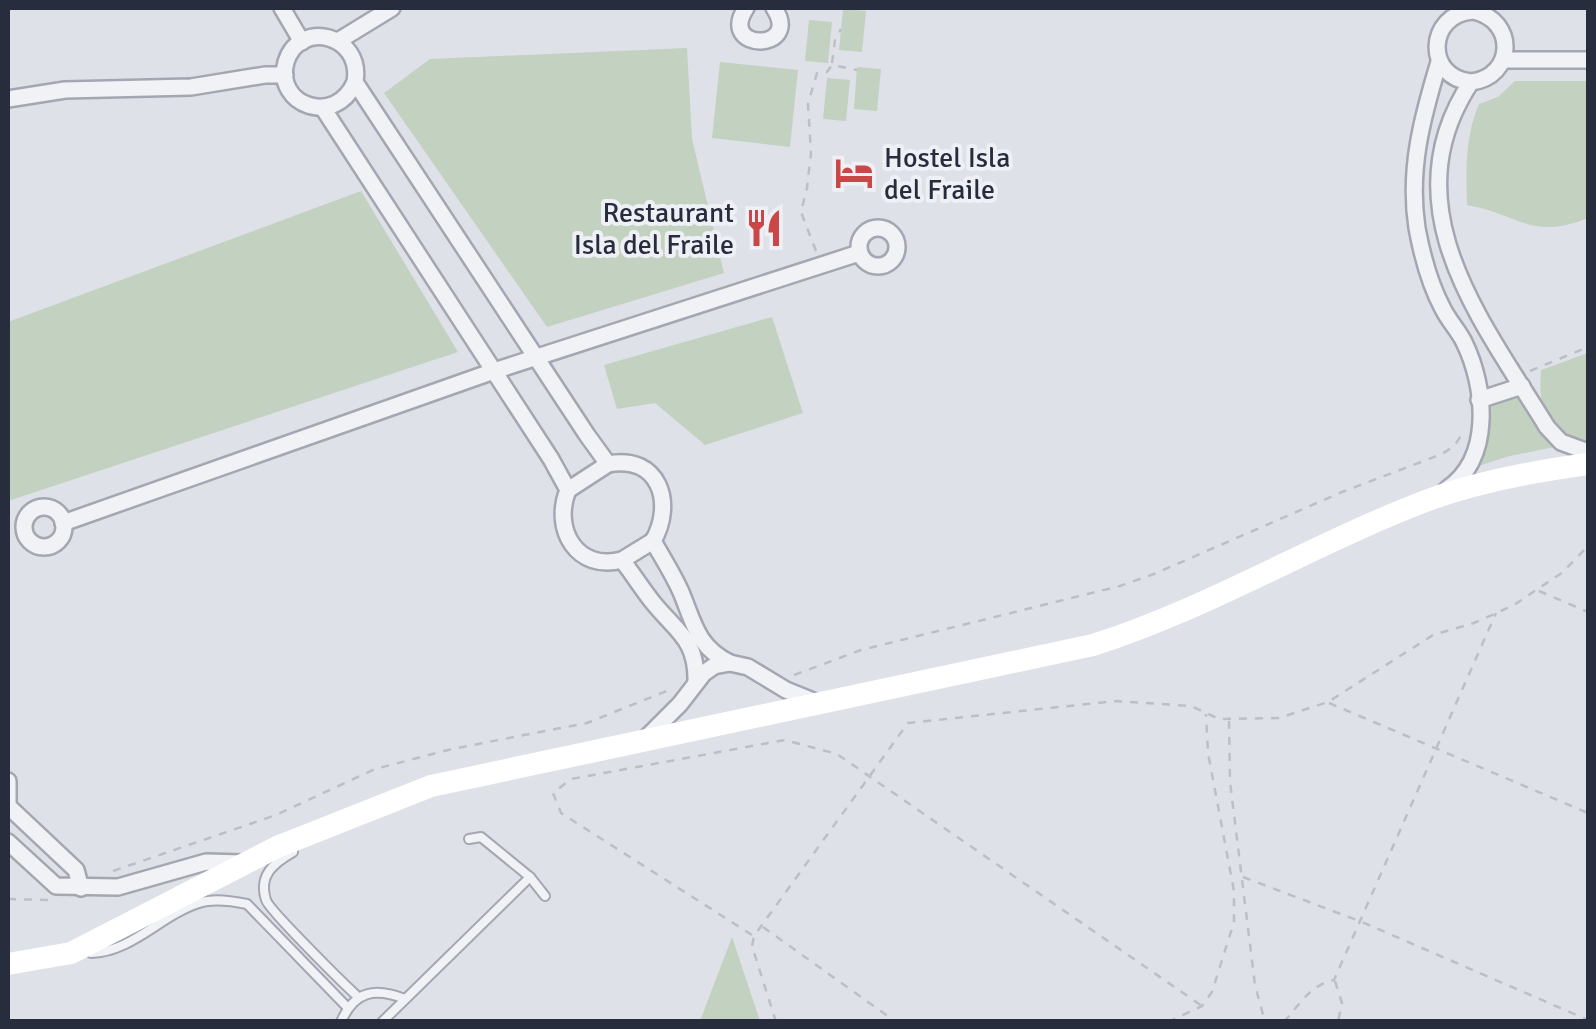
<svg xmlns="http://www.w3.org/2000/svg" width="1596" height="1029" font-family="Signika,sans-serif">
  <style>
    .green { fill: #c2d1c0 }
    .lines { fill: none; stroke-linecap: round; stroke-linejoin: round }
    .lane-casing { stroke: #a4a7b2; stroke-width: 12 }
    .street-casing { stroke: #a4a7b2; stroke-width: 20 }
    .path { stroke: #bdbfc6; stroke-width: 2.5; stroke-dasharray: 8 8; stroke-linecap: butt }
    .lane { stroke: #f1f2f6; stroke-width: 8 }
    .street { stroke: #f1f2f6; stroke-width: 15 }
    .secondary { stroke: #fff; stroke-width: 22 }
    .labels { text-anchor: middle; stroke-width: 8; stroke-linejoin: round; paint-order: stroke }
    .poi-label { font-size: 28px; fill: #282d3e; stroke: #eef0f5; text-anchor: start }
  </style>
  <rect width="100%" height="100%" fill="#dfe1e8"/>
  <g class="green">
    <polygon points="843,9 866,11 862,52 839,50"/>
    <polygon points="809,20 832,22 828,63 805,61"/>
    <polygon points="687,48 692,139 724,273 547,327 384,93 430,59"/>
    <polygon points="720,62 798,70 790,147 712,138"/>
    <polygon points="857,67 881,69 877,111 854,109"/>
    <polygon points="827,78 850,80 846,121 823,119"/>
    <path d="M1515 81H1588V218C1531 241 1519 214 1467 205 1466 170 1465 137 1479 104L1498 97Z"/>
    <polygon points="361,191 458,352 8,501 8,322"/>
    <polygon points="772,317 803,413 705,445 655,403 617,409 604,365"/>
    <path d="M1588 353V441C1546 432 1538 411 1541 370Z"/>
    <polygon points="1521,397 1554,447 1510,456 1481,465 1486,407"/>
    <polygon points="732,937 760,1021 700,1021"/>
  </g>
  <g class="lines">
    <g class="lane-casing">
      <g id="lane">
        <path d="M293 852C274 863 258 875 266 900 269 910 343 983 357 996"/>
        <polyline points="530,877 545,896"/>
        <path d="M91 953C132 952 161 915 199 903 214 898 232 901 247 904L347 1007"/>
        <path d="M341 1022C354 991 375 987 405 999"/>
        <polyline points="382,1022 530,877 481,837 469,839"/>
      </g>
    </g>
    <g class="street-casing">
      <g id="street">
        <polyline points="282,8 302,42"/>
        <path d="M746 8C717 52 803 52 774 8"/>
        <polyline points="338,41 392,8"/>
        <polyline points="1504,60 1588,60"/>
        <path d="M1439 62C1422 118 1408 170 1417 228 1422 255 1430 285 1443 309 1449 321 1458 330 1464 342 1486 387 1493 458 1447 489"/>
        <path d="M355 82C336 127 274 106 286 62 299 19 363 34 355 82L587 435 608 464C659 454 675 503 653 541 662 557 673 574 681 592 694 623 697 647 730 663"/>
        <path d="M1471 82C1424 77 1427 14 1473 11 1517 20 1515 77 1471 82 1388 207 1483 322 1547 427L1561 442 1588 452"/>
        <polyline points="8,99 65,90 191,87 265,75 285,75"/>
        <path d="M323 108 551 459 568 490C552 529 577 572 622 560 632 573 641 587 651 600 675 631 697 638 696 682"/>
        <circle cx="878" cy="247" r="19"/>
        <polyline points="1479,400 1522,386"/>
        <polyline points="568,490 608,464"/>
        <circle cx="44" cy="527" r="20"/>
        <polyline points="63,523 494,371 859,253"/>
        <polyline points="622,560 653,541"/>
        <polyline points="644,740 680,704 704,673 714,666 730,663 748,667 786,690 818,703"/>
        <polyline points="8,781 8,803"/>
        <polyline points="8,806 76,870 81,888"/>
        <polyline points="8,842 56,886 118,887 206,862 243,863"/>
      </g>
    </g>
    <g class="path">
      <polyline points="832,63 835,40 841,29"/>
      <polyline points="816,251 801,212 807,188 811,153 808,104 817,73 827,72 832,65 857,70"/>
      <polyline points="1530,371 1588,347"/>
      <polyline points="1539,591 1588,612"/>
      <polyline points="794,675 861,650 1120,586 1154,574 1342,492 1442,454 1454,446 1463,433"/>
      <polyline points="1329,703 1588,813"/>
      <polyline points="1229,721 1230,782 1255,985 1265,1022"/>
      <polyline points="113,871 276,815 375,769 452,749 587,723 669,690"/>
      <polyline points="1243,877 1362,922 1588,1020"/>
      <polyline points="8,899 48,900"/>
      <polyline points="763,927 896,1022"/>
      <polyline points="752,935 561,813 553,793 571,779 785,740 837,754 1202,1006"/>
      <polyline points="1335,981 1342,1003 1338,1022"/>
      <polyline points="776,1022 752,946 754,936 908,723 1116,701 1191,706 1219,719 1279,718 1328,702 1433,635 1474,623 1514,605 1563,572 1588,546"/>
      <polyline points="1168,1022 1202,1006 1212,992 1234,922 1234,891 1208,753 1206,714"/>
      <path d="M1284 1022C1300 1004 1310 985 1334 980L1496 613"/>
    </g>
    <use href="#lane" class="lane"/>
    <use href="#street" class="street"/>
    <path class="secondary" d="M8 964 71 953 277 847 431 786 1093 645C1210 608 1316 542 1431 499 1481 481 1536 471 1588 464"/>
  </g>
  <defs>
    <g id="hotel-bare" transform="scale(3)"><path d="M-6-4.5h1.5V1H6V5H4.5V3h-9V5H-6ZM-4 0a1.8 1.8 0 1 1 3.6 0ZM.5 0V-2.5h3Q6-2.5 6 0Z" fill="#cb4647" stroke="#eef0f5" stroke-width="2.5" paint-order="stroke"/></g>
    <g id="restaurant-bare" transform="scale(3)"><path d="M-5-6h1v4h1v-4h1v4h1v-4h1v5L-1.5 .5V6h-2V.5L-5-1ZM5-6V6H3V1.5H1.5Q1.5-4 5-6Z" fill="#cb4647" stroke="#eef0f5" stroke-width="2.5" paint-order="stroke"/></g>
  </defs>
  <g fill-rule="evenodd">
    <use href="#hotel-bare" x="854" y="173"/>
    <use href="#restaurant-bare" x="764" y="228"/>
  </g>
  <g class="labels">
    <g class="poi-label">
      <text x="884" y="167">Hostel Isla<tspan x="884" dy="32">del Fraile</tspan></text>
      <text x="734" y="222" text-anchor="end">Restaurant<tspan x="734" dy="32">Isla del Fraile</tspan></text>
    </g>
  </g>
  <rect width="1596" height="1029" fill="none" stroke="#282d3e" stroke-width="20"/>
</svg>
